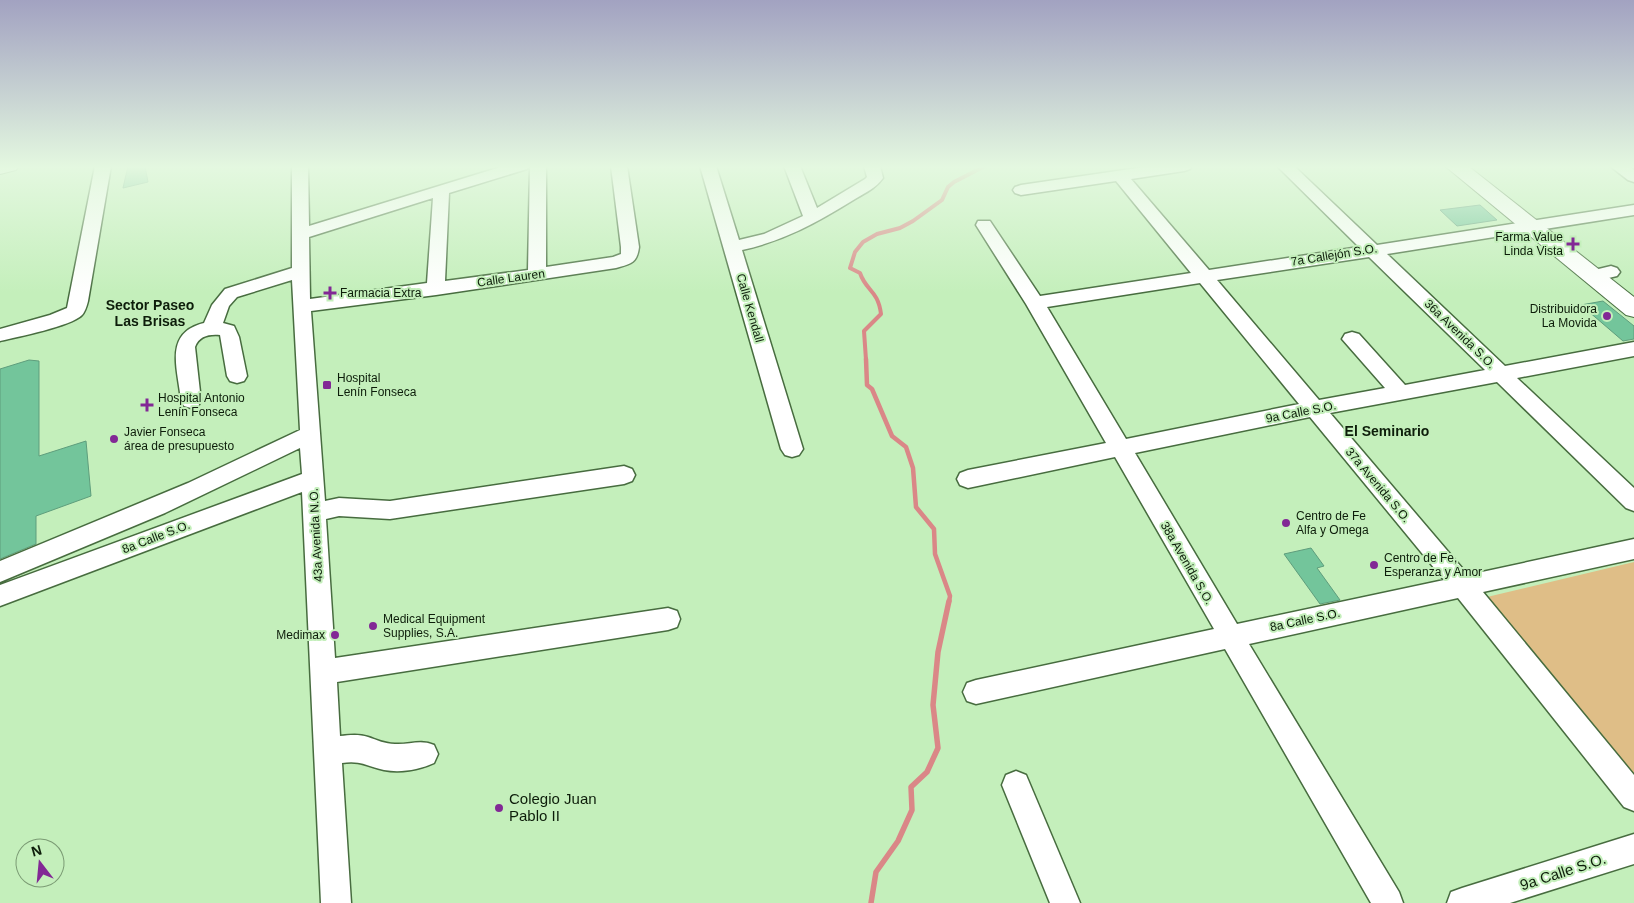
<svg xmlns="http://www.w3.org/2000/svg" width="1634" height="903" font-family="Arial,sans-serif">
  <style>
    .green { fill: #dfbe87 }
    .lines { fill: none; stroke-linecap: round; stroke-linejoin: round }
    .stream-far2 { stroke: #da8787; stroke-width: 4 }
    .stream-far1 { stroke: #da8787; stroke-width: 4.5 }
    .stream { stroke: #da8787; stroke-width: 5.5 }
    .building { fill: #73c59b; stroke: #5e9d7c }
    .minor-casing { stroke: #476c3f; stroke-width: 3 }
    .major-casing { stroke: #476c3f; stroke-width: 2 }
    .minor { fill: #fff; fill-rule: evenodd }
    .major { fill: #fff; fill-rule: evenodd }
    .poi-dot { fill: #822895; stroke: #c4efbb; stroke-width: 2 }
    .labels { text-anchor: middle; stroke-width: 4; stroke-linejoin: round; paint-order: stroke }
    .poi-label { font-size: 12px; fill: #0d1d0a; stroke: #c4efbb; text-anchor: start }
    .street-label { font-size: 12px; fill: #0d1d0a; stroke: #c4efbb }
    .neighbourhood-label { font-size: 14px; font-weight: bold; fill: #0d1d0a; stroke: #c4efbb }
    .near-poi-label { font-size: 15px; fill: #0d1d0a; stroke: #c4efbb; text-anchor: start }
    .near-street-label { font-size: 15px; fill: #0d1d0a; stroke: #c4efbb }
  </style>
  <rect width="100%" height="100%" fill="#c4efbb"/>
  <polygon class="green" points="1634,562 1634,774 1487,597"/>
  <g class="lines">
    <path class="stream-far2" d="M866 360 864 331 881 314C878 290 866 291 860 273L850 268 855 252 863 242 877 234 900 228 913 221 942 200 948 187 954 182 985 166"/>
    <polyline class="stream-far1" points="866,359 867,385 872,389 892,436 906,447 913,468 916,507 934,529 935,554 950,596 949,602"/>
    <polyline class="stream" points="871,903 876,872 898,841 912,810 911,787 927,772 938,748 933,705 938,652 949,601"/>
  </g>
  <g class="building">
    <polygon points="128,166 145,166 148,182 123,188"/>
    <polygon points="1480,205 1497,220 1457,226 1440,210"/>
    <polygon points="1603,301 1634,326 1634,339 1623,341 1581,305"/>
    <polygon points="29,360 39,361 39,456 86,441 91,496 36,516 36,544 0,559 0,369"/>
    <polygon points="1311,548 1324,566 1317,568 1340,600 1320,604 1284,554"/>
  </g>
  <g class="lines">
    <g class="minor-casing">
      <g id="minor">
        <path d="M95 166H111L88 301C87 305 85 312 82 315 72 326 17 337 0 341V329L50 315 67 308Z"/>
        <path d="M292 166H308L309 226 504 166H529L527 169 449 193 445 281 528 270 530 166H546V267L613 257 621 254V247L611 166H627L639 247C637 263 631 264 616 268L436 295 311 311 325 501 339 498 390 501 624 466 632 469 635 475 632 481 624 484 390 519 339 516 326 519 335 658 668 608 677 611 680 619 677 627 668 630 337 682 340 736C350 735 359 734 368 737 377 740 385 744 395 744 409 745 420 739 434 745L438 754 434 763C419 770 400 773 384 770 367 766 360 760 342 763L351 903H321L302 492 0 606V585L302 474 300 448 165 513 0 582V561L188 483 300 430 292 280 237 297 229 306 223 323 234 326 239 337 247 376 244 381 237 383 230 381 227 376 220 335C209 334 199 336 195 347L201 401 198 406 191 408 184 406 181 401C178 369 163 333 204 323L212 305 225 289 292 268ZM433 198 427 283 310 299 309 237Z"/>
        <path d="M700 166H716L739 240 764 234 803 216 784 166H800L817 208 865 179 867 177 864 166H880L883 178C876 188 865 193 855 199 818 222 784 241 742 250L803 449 799 455 792 457 785 455 781 449Z"/>
        <path d="M1151 166H1192L1190 169 1184 171 1131 179 1209 270 1359 247 1277 166H1294L1377 245 1634 205V215L1387 254 1505 366 1634 342V356L1517 378 1634 488V511L1626 508 1497 382 1330 413 1468 575 1634 539V559L1483 592 1634 775V811L1624 807 1458 598 1249 644 1399 892 1403 903H1371L1225 649 976 704 967 701 963 692 967 683 976 680 1214 629 1115 457 968 488 960 485 957 479 960 473 968 470 1106 443 1026 304 976 225 978 221H990L1040 296 1191 273 1116 181 1021 195 1015 193 1013 190 1015 187 1021 185ZM1369 257 1485 370 1405 385 1359 334 1352 332 1345 334 1342 339 1385 388 1319 400 1217 280ZM1200 283 1299 404 1126 439 1047 307ZM1310 417 1444 580 1237 624 1135 453Z"/>
        <polygon points="1610,166 1629,166 1634,170 1634,182 1628,180"/>
        <polygon points="1611,266 1617,268 1620,272 1617,276 1592,282 1586,280 1583,276 1586,272"/>
        <polygon points="1016,771 1026,775 1080,903 1050,903 1002,785 1006,775"/>
        <polygon points="1634,834 1634,864 1510,903 1447,903 1451,892 1462,888"/>
      </g>
    </g>
    <g class="major-casing">
      <g id="major">
        <polygon points="0,166 19,166 16,170 0,174"/>
        <polygon points="1445,166 1468,166 1634,297 1634,317 1626,315"/>
      </g>
    </g>
    <use href="#minor" class="minor"/>
    <use href="#major" class="major"/>
  </g>
  <linearGradient id="sky" x2="0" y2="1"><stop stop-color="#a2a2c1"/><stop offset="0.57" stop-color="#e4f8e0"/><stop offset="1" stop-color="#e4f8e0" stop-opacity="0"/></linearGradient>
  <rect width="1634" height="293" fill="url(#sky)"/>
  <g class="poi-dot">
    <path d="M1570.5 236.5h5v5h5v5h-5v5h-5v-5h-5v-5h5z"/>
    <path d="M327.5 285.5h5v5h5v5h-5v5h-5v-5h-5v-5h5z"/>
    <circle cx="1607" cy="316" r="5"/>
    <rect x="322" y="380" width="10" height="10" rx="2.5"/>
    <path d="M144.5 397.5h5v5h5v5h-5v5h-5v-5h-5v-5h5z"/>
    <circle cx="114" cy="439" r="5"/>
    <circle cx="1286" cy="523" r="5"/>
    <circle cx="1374" cy="565" r="5"/>
    <circle cx="373" cy="626" r="5"/>
    <circle cx="335" cy="635" r="5"/>
    <circle cx="499" cy="808" r="5"/>
  </g>
  <g class="labels">
    <g class="poi-label">
      <text x="1563" y="241" text-anchor="end">Farma Value<tspan x="1563" dy="14">Linda Vista</tspan></text>
      <text x="340" y="297">Farmacia Extra</text>
      <text x="1597" y="313" text-anchor="end">Distribuidora<tspan x="1597" dy="14">La Movida</tspan></text>
      <text x="337" y="382">Hospital<tspan x="337" dy="14">Lenín Fonseca</tspan></text>
      <text x="158" y="402">Hospital Antonio<tspan x="158" dy="14">Lenín Fonseca</tspan></text>
      <text x="124" y="436">Javier Fonseca<tspan x="124" dy="14">área de presupuesto</tspan></text>
      <text x="1296" y="520">Centro de Fe<tspan x="1296" dy="14">Alfa y Omega</tspan></text>
      <text x="1384" y="562">Centro de Fe,<tspan x="1384" dy="14">Esperanza y Amor</tspan></text>
      <text x="383" y="623">Medical Equipment<tspan x="383" dy="14">Supplies, S.A.</tspan></text>
      <text x="325" y="639" text-anchor="end">Medimax</text>
    </g>
    <g class="street-label">
      <text transform="translate(1334 255) rotate(-9)" y="4">7a Callejón S.O.</text>
      <text transform="translate(511 278) rotate(-8)" y="4">Calle Lauren</text>
      <text transform="translate(750 308) rotate(74)" y="4">Calle Kendall</text>
      <text transform="translate(1460 334) rotate(44)" y="4">36a Avenida S.O.</text>
      <text transform="translate(1301 412) rotate(-11)" y="4">9a Calle S.O.</text>
      <text transform="translate(1378 485) rotate(50)" y="4">37a Avenida S.O.</text>
      <text transform="translate(316 535) rotate(-93)" y="4">43a Avenida N.O.</text>
      <text transform="translate(156 537) rotate(-21)" y="4">8a Calle S.O.</text>
      <text transform="translate(1187 563) rotate(60)" y="4">38a Avenida S.O.</text>
      <text transform="translate(1305 620) rotate(-12)" y="4">8a Calle S.O.</text>
    </g>
    <g class="neighbourhood-label">
      <text x="150" y="310">Sector Paseo<tspan x="150" dy="16">Las Brisas</tspan></text>
      <text x="1387" y="436">El Seminario</text>
    </g>
    <g class="near-poi-label">
      <text x="509" y="804">Colegio Juan<tspan x="509" dy="17">Pablo II</tspan></text>
    </g>
    <g class="near-street-label">
      <text transform="translate(1563 872) rotate(-18)" y="5">9a Calle S.O.</text>
    </g>
  </g>
  <g transform="translate(40 863) rotate(344)"><circle r="24" fill="#c4efbb" stroke="#7b9b74"/>
  <path d="M0-4L9 19L0 12L-9 19Z" fill="#822895"/>
  <text y="-8" font-size="14" font-weight="bold" text-anchor="middle" fill="#0d1d0a">N</text>
  </g>
</svg>
